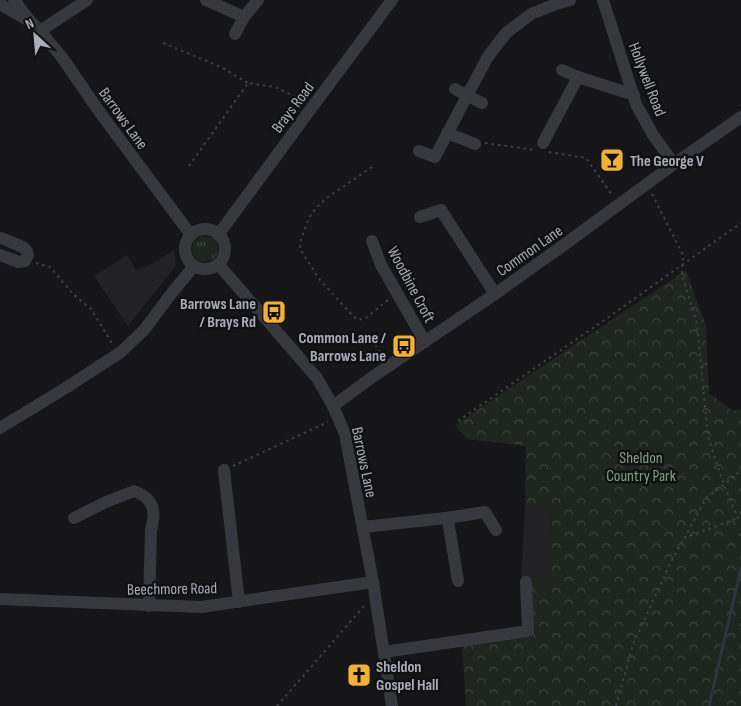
<svg xmlns="http://www.w3.org/2000/svg" width="741" height="706" font-family="'Sofia Sans Condensed',sans-serif">
  <style>
    .built { fill: #222225 }
    .grass { fill: url(#grass-tufts) }
    .forest { fill: url(#forest-crowns) }
    .lines { fill: none; stroke-linecap: round; stroke-linejoin: round }
    .stream { stroke: #2c353c; stroke-width: 3 }
    .path { stroke: #3d3f44; stroke-width: 2; stroke-dasharray: 2.5 4; stroke-linecap: butt }
    .minor { stroke: #37383d; stroke-width: 12 }
    .labels { text-anchor: middle; stroke-width: 5; stroke-linejoin: round; paint-order: stroke }
    .street-label { font-size: 16px; fill: #a8adb8; stroke: #111113 }
    .poi-label { font-size: 16px; font-weight: bold; fill: #a8adb8; stroke: #111113; text-anchor: start }
    .park-label { font-size: 16px; fill: #7fa381; stroke: #111113 }
  </style>
  <defs>
    <pattern id="grass-tufts" width="24" height="20" patternUnits="userSpaceOnUse" patternTransform="scale(1.25)"><rect width="24" height="20" fill="#1e261f"/><path d="M3 7l-1-3M5 7V3M7 7l1-3M15 17l-1-3M17 17v-4M19 17l1-3" fill="none" stroke="#3c433d"/></pattern>
    <pattern id="forest-crowns" width="20" height="18" patternUnits="userSpaceOnUse" patternTransform="scale(1.25)"><rect width="20" height="18" fill="#1e261f"/><path d="M2 6a3 3 0 1 1 6 0M12 15a3 3 0 1 1 6 0" fill="none" stroke="#3c433d"/></pattern>
  </defs>
  <rect width="100%" height="100%" fill="#161618"/>
  <g class="built">
    <polygon points="174,250 176,265 128,326 94,276 127,255 136,270 154,263"/>
    <polygon points="525,505 552,510 550,582 521,582"/>
  </g>
  <circle class="grass" cx="205" cy="249" r="13"/>
  <polygon class="forest" points="686,270 706,326 709,393 733,411 741,409 741,706 466,706 462,645 531,637 531,582 550,581 552,510 525,505 526,446 467,439 455,425"/>
  <g class="lines">
    <polyline class="stream" points="709,706 741,568"/>
    <g class="path">
      <polyline points="163,43 221,67 248,83"/>
      <polyline points="485,143 535,150"/>
      <polyline points="549,152 586,158 612,195"/>
      <polyline points="189,166 248,83 275,87 304,101"/>
      <polyline points="372,167 328,197 316,208 309,218 300,242 300,249 320,280 354,317 358,320 366,318 389,299"/>
      <polyline points="652,194 683,255 682,275 697,324 708,437 724,485 738,518 741,519"/>
      <polyline points="36,263 50,267 73,294 91,309 113,345"/>
      <polyline points="369,333 382,356"/>
      <polyline points="458,421 606,319 741,223"/>
      <polyline points="233,466 328,422"/>
      <polyline points="684,538 738,518"/>
      <polyline points="277,706 364,606 367,605"/>
      <polyline points="616,706 633,644 670,564 707,497 724,485 741,470"/>
    </g>
    <g class="minor">
      <polyline points="14,0 30,21 40,31 61,56 101,114 191,235"/>
      <polyline points="206,0 244,17 258,0"/>
      <polyline points="603,0 636,104 653,135 674,164"/>
      <polyline points="0,4 26,19"/>
      <polyline points="40,31 87,0"/>
      <polyline points="235,34 244,17"/>
      <polyline points="578,77 634,95"/>
      <polyline points="455,89 482,103"/>
      <polyline points="447,133 475,144"/>
      <polyline points="543,143 578,77 562,70"/>
      <polyline points="419,151 435,157 487,58 506,33 531,14 556,4 570,0"/>
      <polyline points="420,217 441,210 495,294"/>
      <circle cx="205" cy="249" r="20"/>
      <polyline points="218,235 313,106 392,0"/>
      <polyline points="372,241 381,265 425,342"/>
      <polyline points="0,255 19,262 25,261 28,255 27,251 23,247 1,238"/>
      <polyline points="218,264 317,378 333,406 345,434 373,582 392,706"/>
      <polyline points="333,406 371,378 495,294 561,247 674,164 741,117"/>
      <polyline points="0,428 64,389 121,352 144,330 171,294 194,266"/>
      <polyline points="224,470 239,602"/>
      <path d="M74 518 106 502 134 491C155 499 156 511 151 531L149 606"/>
      <polyline points="446,518 485,512 496,530"/>
      <polyline points="363,527 446,518 448,520 458,581"/>
      <polyline points="0,599 201,607 373,582"/>
      <polyline points="384,652 528,631 526,582"/>
    </g>
  </g>
  <defs>
    <g id="bar-square" transform="scale(1.25)"><rect x="-9" y="-9" width="18" height="18" rx="4" fill="#f2b134" stroke="#111113"/><path d="M-6-5H6L.8 .8V4.5H3.5V6h-7V4.5H-.8V.8Z" fill="#111"/></g>
    <g id="bus-square" transform="scale(1.25)"><rect x="-9" y="-9" width="18" height="18" rx="4" fill="#f2b134" stroke="#111113"/><path d="M-5-6H5V4H4V6H2V4H-2V6H-4V4H-5ZM-3.5-4V0h7V-4ZM-3.5 1.2v1.5H-2V1.2ZM2 1.2v1.5H3.5V1.2Z" fill="#111"/></g>
    <g id="church-square" transform="scale(1.25)"><rect x="-9" y="-9" width="18" height="18" rx="4" fill="#f2b134" stroke="#111113"/><path d="M-1.2-6h2.4v3.5h3.3v2.4h-3.3V6h-2.4V-.1h-3.3v-2.4h3.3Z" fill="#111"/></g>
  </defs>
  <g fill-rule="evenodd">
    <use href="#bar-square" x="612" y="160"/>
    <use href="#bus-square" x="274" y="312"/>
    <use href="#bus-square" x="404" y="346"/>
    <use href="#church-square" x="359" y="675"/>
  </g>
  <g class="labels">
    <g class="street-label">
      <text transform="translate(648 79) rotate(69)" y="6">Hollywell Road</text>
      <text transform="translate(292 107) rotate(-53)" y="6">Brays Road</text>
      <text transform="translate(124 118) rotate(54)" y="6">Barrows Lane</text>
      <text transform="translate(529 250) rotate(-35)" y="6">Common Lane</text>
      <text transform="translate(412 284) rotate(62)" y="6">Woodbine Croft</text>
      <text transform="translate(365 462) rotate(78)" y="6">Barrows Lane</text>
      <text transform="translate(172 588) rotate(-1)" y="6">Beechmore Road</text>
    </g>
    <g class="poi-label">
      <text x="630" y="166">The George V</text>
      <text x="256" y="309" text-anchor="end">Barrows Lane<tspan x="256" dy="18">/ Brays Rd</tspan></text>
      <text x="386" y="343" text-anchor="end">Common Lane /<tspan x="386" dy="18">Barrows Lane</tspan></text>
      <text x="376" y="672">Sheldon<tspan x="376" dy="18">Gospel Hall</tspan></text>
    </g>
    <g class="park-label">
      <text x="641" y="463">Sheldon<tspan x="641" dy="18">Country Park</tspan></text>
    </g>
  </g>
  <g transform="translate(35 35) rotate(334)" stroke="#111113" stroke-width="4" paint-order="stroke">
  <path d="M0-4L9 19L0 12L-9 19Z" fill="#a8adb8"/>
  <text y="-8" font-size="14" font-weight="bold" text-anchor="middle" fill="#a8adb8">N</text>
  </g>
</svg>
